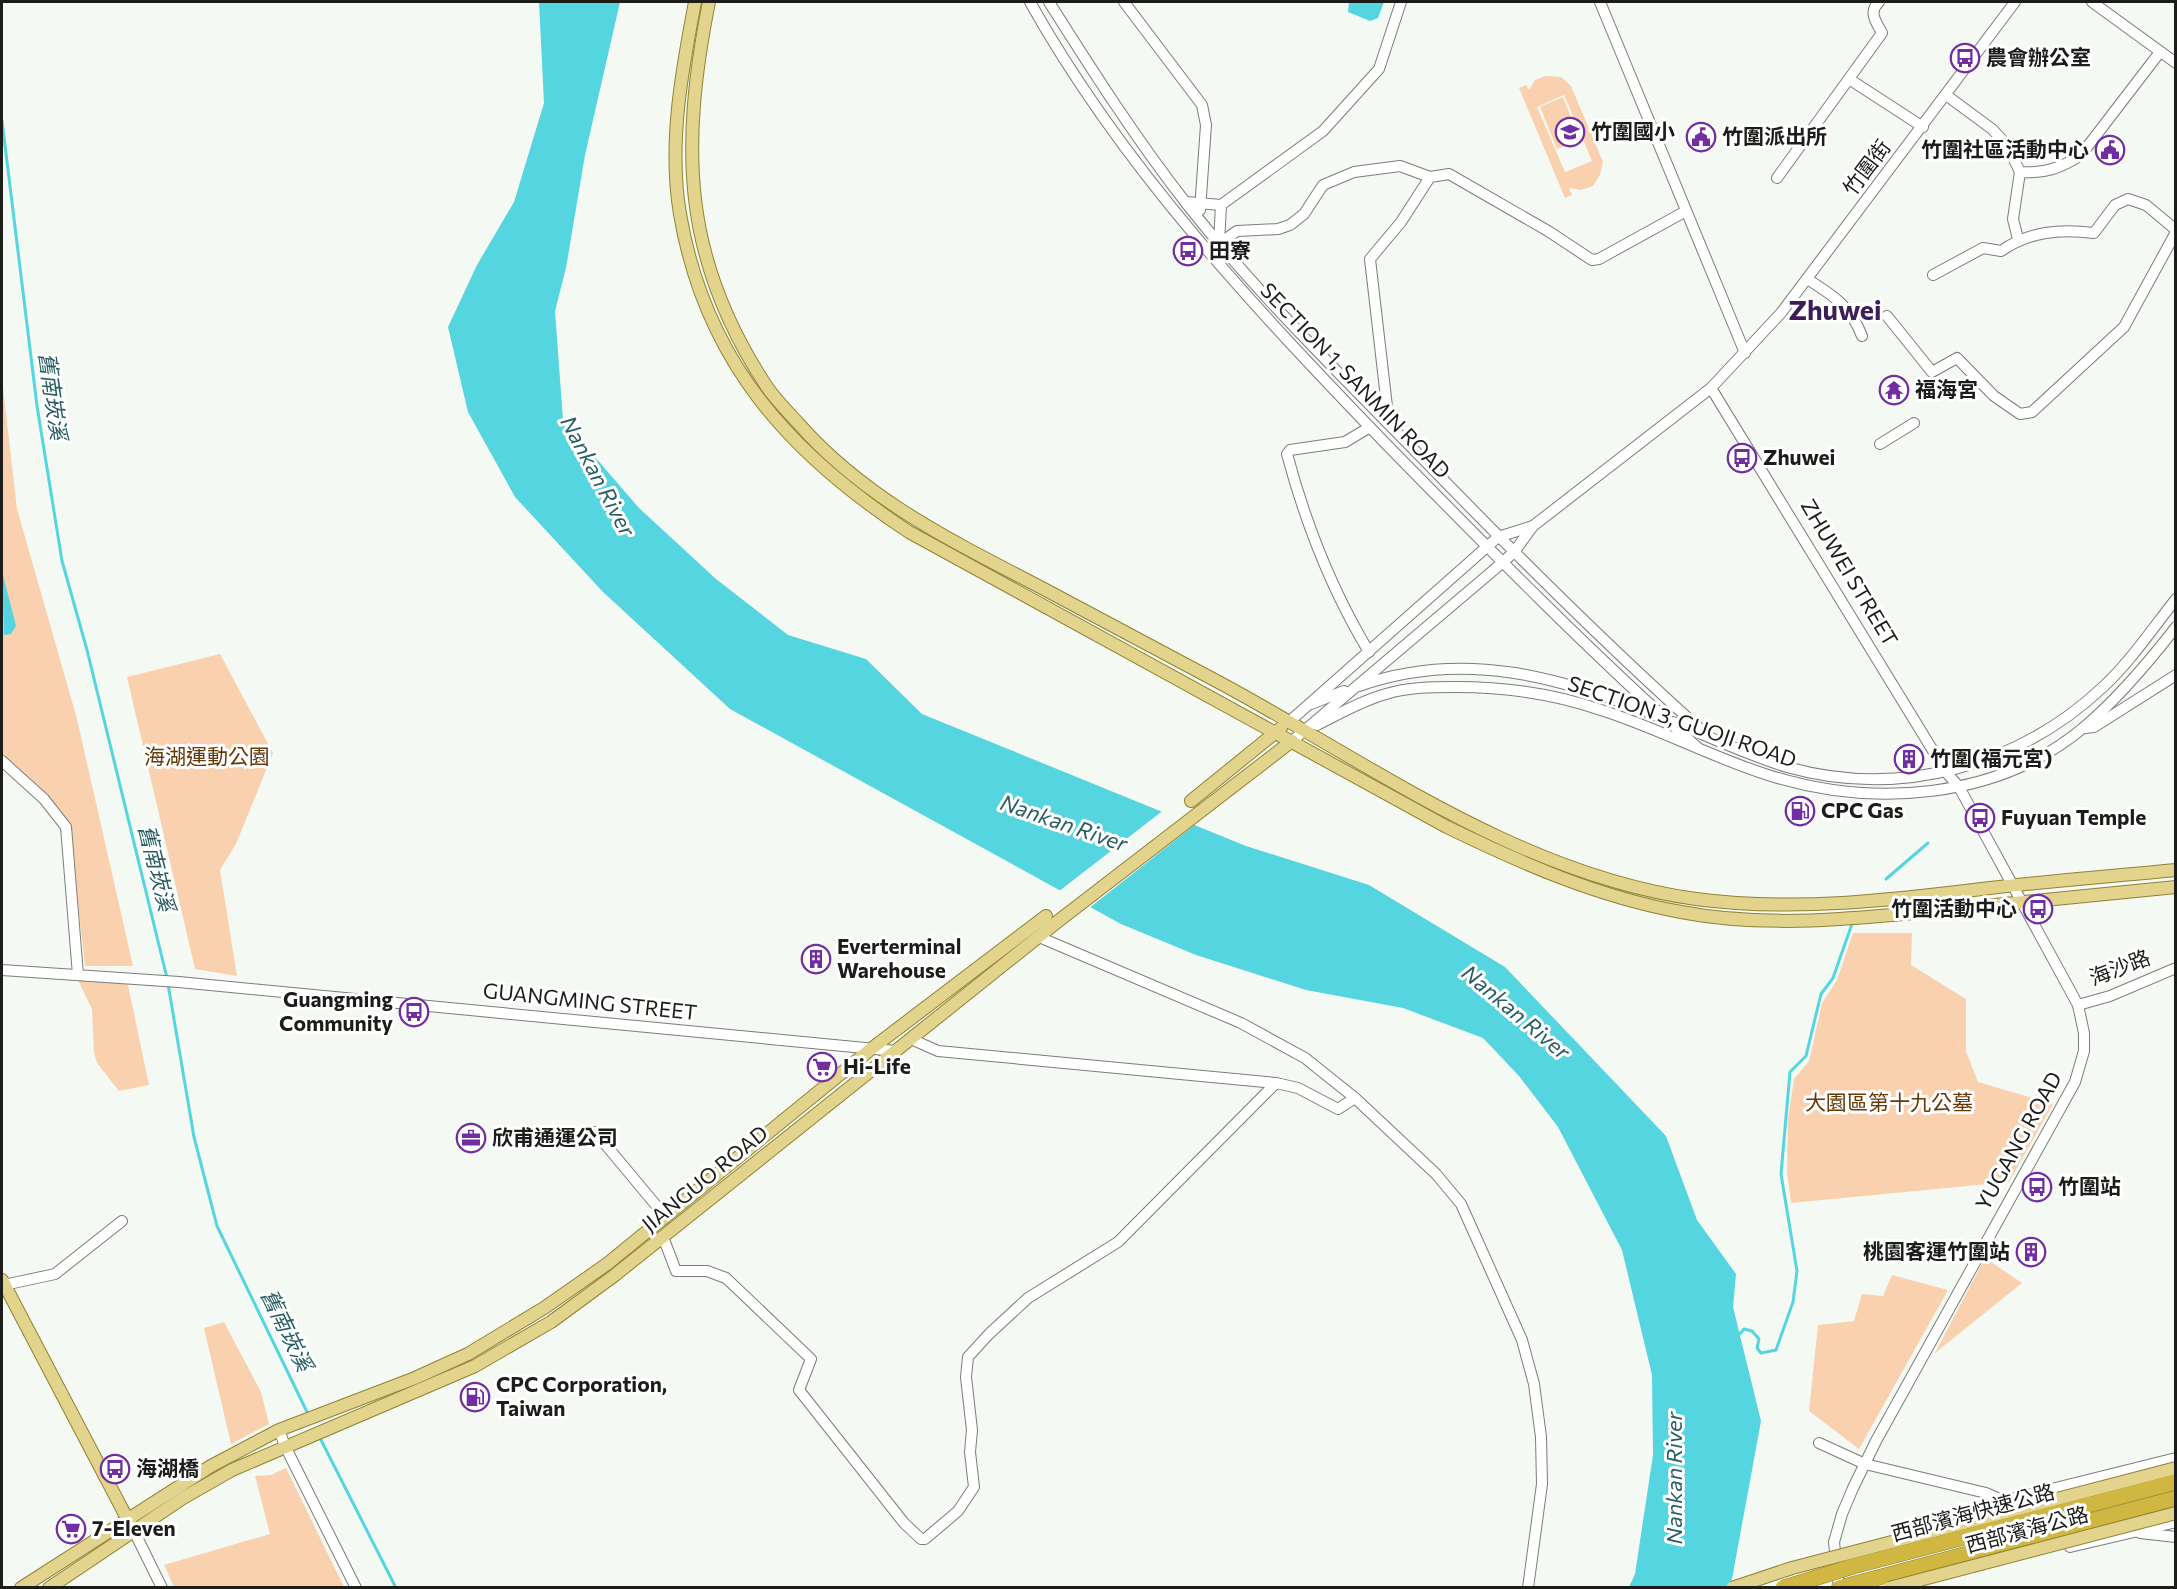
<svg xmlns="http://www.w3.org/2000/svg" width="2177" height="1589" font-family="Commissioner,'Noto Sans TC',sans-serif">
  <style>
    .green { fill: #f9d1af; fill-rule: evenodd }
    .water { fill: #55d5df }
    .pier { fill: #f5f9f3 }
    .lines { fill: none; stroke-linecap: round; stroke-linejoin: round }
    .stream { stroke: #55d5df; stroke-width: 3 }
    .minor-casing { stroke: #7a7e78; stroke-width: 12 }
    .major-casing { stroke: #918134; stroke-width: 14 }
    .highway-casing { stroke: #918134; stroke-width: 16 }
    .minor { stroke: #fff; stroke-width: 10 }
    .major { stroke: #e3d48d; stroke-width: 12 }
    .highway { stroke: #d0b741; stroke-width: 15 }
    .major-bridge-casing { stroke: #918134; stroke-width: 14; stroke-linecap: butt }
    .highway-bridge-casing { stroke: #918134; stroke-width: 16; stroke-linecap: butt }
    .major-bridge { stroke: #e3d48d; stroke-width: 12 }
    .highway-bridge { stroke: #d0b741; stroke-width: 15 }
    .labels { text-anchor: middle; stroke-width: 6; stroke-linejoin: round; paint-order: stroke }
    .poi-label { font-size: 21px; font-weight: bold; fill: #1c1d1b; stroke: #fff; text-anchor: start }
    .street-label { font-size: 21px; fill: #1c1d1b; stroke: #fff }
    .park-label { font-size: 21px; fill: #653907; stroke: #fff }
    .water-label { font-size: 22px; font-style: italic; fill: #285e62; stroke: #fff }
    .district-label { font-size: 27px; font-weight: bold; fill: #3c1d56; stroke: #fff }
  </style>
  <rect width="100%" height="100%" fill="#f5f9f3"/>
  <g class="green">
    <path d="M1546 76 1561 77 1571 86 1603 162 1600 175 1593 186 1581 190 1569 188 1572 195 1565 198 1519 88 1526 85 1529 90 1535 80ZM1564 95 1592 161 1565 172 1537 107Z"/>
    <polygon points="1563,97 1580,140 1557,149 1540,107"/>
    <polygon points="2,379 17,509 77,719 133,966 85,966 69,824 54,802 2,756"/>
    <polygon points="220,654 273,753 236,844 220,870 237,976 195,969 127,677"/>
    <polygon points="1853,933 1912,933 1911,965 1966,999 1966,1051 1978,1082 2053,1104 2009,1182 1791,1203 1787,1172 1788,1119 1794,1079 1809,1061 1822,1003 1837,980"/>
    <polygon points="77,978 121,982 128,985 149,1085 119,1091 97,1063 94,1052 92,1009"/>
    <polygon points="1985,1258 2022,1283 1935,1353"/>
    <polygon points="1892,1275 1948,1290 1859,1449 1809,1411 1818,1325 1854,1321 1862,1294 1883,1296"/>
    <polygon points="224,1322 261,1392 269,1424 231,1444 204,1328"/>
    <polygon points="286,1468 344,1587 174,1587 164,1565 270,1534 255,1476 271,1475"/>
  </g>
  <g class="water">
    <polygon points="539,2 620,2 585,155 566,268 555,311 563,420 639,508 716,579 788,635 866,659 922,714 1246,846 1369,885 1505,967 1666,1136 1697,1220 1736,1274 1733,1307 1761,1421 1732,1579 1727,1587 1629,1587 1635,1574 1653,1455 1652,1375 1622,1250 1558,1127 1519,1076 1483,1038 1403,1008 1306,990 1196,955 1121,924 730,709 603,592 515,497 468,412 448,327 477,265 514,202 544,103"/>
    <polygon points="1349,2 1384,2 1378,18 1370,21 1348,12"/>
    <polygon points="2,571 16,626 11,634 4,635"/>
  </g>
  <polygon class="pier" points="1165,809 1197,823 1088,909 1058,892"/>
  <g class="lines">
    <g class="stream">
      <polyline points="2,121 37,406 62,561 87,650 167,978"/>
      <polyline points="1886,879 1928,843"/>
      <polyline points="168,984 194,1137 217,1226 308,1414"/>
      <polyline points="1737,1337 1744,1329 1752,1331 1759,1339 1757,1348 1761,1353 1776,1350 1793,1302 1797,1271 1781,1174 1790,1072 1806,1056 1821,994 1833,978 1853,921"/>
      <polyline points="319,1436 396,1588"/>
    </g>
    <g class="minor-casing">
      <g id="minor">
        <path d="M1030 2C1123 168 1255 308 1387 445 1488 548 1590 652 1698 748"/>
        <path d="M1049 2C1092 70 1136 139 1186 203 1258 295 1344 378 1426 462 1517 556 1610 649 1708 736"/>
        <polyline points="1124,2 1202,105 1206,125 1200,210"/>
        <polyline points="1600,2 1745,353"/>
        <polyline points="2092,2 2176,63"/>
        <polyline points="1849,79 1923,127"/>
        <path d="M1946 95 1992 129 2007 145 2020 172C2044 174 2061 168 2081 155L2160 52"/>
        <path d="M1777 178 1882 33C1876 22 1868 12 1879 2"/>
        <polyline points="1186,202 1221,205 1323,131 1379,69 1401,2"/>
        <polyline points="2018,239 2013,219 2020,172"/>
        <polyline points="1220,243 1237,231 1278,229 1290,225 1304,214 1323,185 1354,172 1400,166 1430,177"/>
        <polyline points="1219,244 1221,205"/>
        <path d="M1933 275 1983 248 2001 251C2030 231 2060 229 2094 233L2115 205 2128 199 2146 205 2176 230"/>
        <path d="M1807 279C1833 295 1851 307 1862 336"/>
        <polyline points="1887,316 1932,372 1957,358 1994,396 2020,414 2032,412 2124,327 2176,232"/>
        <polyline points="1711,388 1946,772 1959,787 2078,1005 2084,1033 2084,1051 2075,1082 1876,1441 1853,1488 1842,1514 1834,1542 1839,1588"/>
        <polyline points="1389,424 1370,259 1401,222 1430,177 1449,174 1548,231 1592,260 1599,259 1686,211"/>
        <polyline points="1880,444 1914,423"/>
        <path d="M1369 652C1331 589 1306 525 1287 454L1290 450 1345 442 1370 427"/>
        <path d="M1359 686C1463 649 1561 677 1658 716"/>
        <polyline points="1311,704 1344,691"/>
        <polyline points="1290,721 1498,537 1533,526"/>
        <path d="M1673 722C1710 737 1748 755 1787 767 1900 799 2019 766 2103 687 2131 661 2152 629 2176 599"/>
        <path d="M1317 725C1339 714 1361 701 1386 694 1408 687 1433 687 1456 687 1505 687 1555 694 1601 710 1658 728 1711 757 1768 775 1871 808 1997 800 2083 728 2118 699 2148 663 2176 627"/>
        <polyline points="2085,728 2094,727 2176,675"/>
        <polyline points="1292,741 1502,563 1514,552 1533,526 1711,388 1781,313 2015,2"/>
        <polyline points="2,761 44,799 66,827 78,975"/>
        <polyline points="1039,937 1241,1023 1305,1058 1355,1098 1436,1174 1461,1204 1522,1340 1534,1384 1541,1437 1542,1484 1528,1588"/>
        <polyline points="2,970 179,982 896,1051"/>
        <polyline points="2078,1005 2110,996 2176,968"/>
        <polyline points="911,1039 938,1051 1276,1083 1298,1088 1338,1109 1355,1098"/>
        <polyline points="595,1132 665,1216"/>
        <polyline points="663,1237 676,1271 707,1271 726,1278 811,1359 799,1390 904,1523 921,1539 925,1539 958,1511 974,1487 970,1452 972,1430 966,1377 968,1357 989,1334 1028,1298 1118,1242 1276,1083"/>
        <polyline points="4,1285 55,1274 122,1221"/>
        <polyline points="279,1430 285,1446 356,1588"/>
        <polyline points="1819,1443 1865,1464 1986,1493 2002,1500"/>
        <polyline points="134,1531 162,1588"/>
        <polyline points="2140,1533 2176,1537"/>
        <polyline points="1915,1534 1943,1516 2176,1458"/>
        <polyline points="2070,1547 2176,1522"/>
      </g>
    </g>
    <g class="major-casing">
      <g id="major">
        <path d="M695 2C682 70 668 144 680 214 705 361 789 453 909 532L1447 827C1523 864 1598 897 1681 912 1770 929 1865 918 1954 909 2028 902 2102 894 2176 887"/>
        <path d="M709 2C680 148 682 259 767 387 776 400 788 412 799 424 866 500 954 542 1042 588 1103 620 1163 653 1224 685 1375 767 1522 875 1696 899 1793 912 1893 900 1990 888 2051 881 2114 876 2176 870"/>
        <polyline points="1191,801 1281,728"/>
        <polyline points="2,1280 130,1524"/>
        <polyline points="21,1588 211,1466 279,1430 415,1378 468,1354 544,1308 607,1264 871,1049 1046,916"/>
        <polyline points="49,1588 183,1498 232,1470 475,1366 551,1322 615,1275 1057,922 1292,741"/>
      </g>
    </g>
    <g class="highway-casing">
      <polyline id="highway" points="1839,1588 2176,1498"/>
    </g>
    <use href="#minor" class="minor"/>
    <use href="#major" class="major"/>
    <use href="#highway" class="highway"/>
    <g class="major-bridge-casing">
      <g id="major-bridge">
        <polyline points="1732,1588 1792,1568 2176,1468"/>
        <polyline points="1889,1588 2176,1513"/>
      </g>
    </g>
    <g class="highway-bridge-casing">
      <polyline id="highway-bridge" points="1783,1588 1854,1566 2176,1482"/>
    </g>
    <use href="#major-bridge" class="major-bridge"/>
    <use href="#highway-bridge" class="highway-bridge"/>
  </g>
  <defs>
    <g id="bus-ring" transform="scale(1.5)"><circle r="9.5" fill="#fff" stroke="#712da2" stroke-width="1.5"/><path d="M-5-6H5V4H4V6H2V4H-2V6H-4V4H-5ZM-3.5-4V0h7V-4ZM-3.5 1.2v1.5H-2V1.2ZM2 1.2v1.5H3.5V1.2Z" fill="#712da2"/></g>
    <g id="school-ring" transform="scale(1.5)"><circle r="9.5" fill="#fff" stroke="#712da2" stroke-width="1.5"/><path d="M0-5L7-2L0 1L-7-2ZM-4 1L0 2.5L4 1V4Q0 6-4 4Z" fill="#712da2"/></g>
    <g id="civic-ring" transform="scale(1.5)"><circle r="9.5" fill="#fff" stroke="#712da2" stroke-width="1.5"/><path d="M-.6-6.5H3V-4.5H.6V-3L4-1V1h2V6H-6V1h2V-1L-.6-3ZM-1.2 2.5V6h2.4V2.5Z" fill="#712da2"/></g>
    <g id="temple-ring" transform="scale(1.5)"><circle r="9.5" fill="#fff" stroke="#712da2" stroke-width="1.5"/><path d="M0-6L5-2H3V0L6.5 2.5H4V6H1.5V3h-3V6H-4V2.5H-6.5L-3 0V-2H-5Z" fill="#712da2"/></g>
    <g id="building-ring" transform="scale(1.5)"><circle r="9.5" fill="#fff" stroke="#712da2" stroke-width="1.5"/><path d="M-4-6H4V6H1V3H-1V6H-4ZM-2.5-4.3h1.7v1.8h-1.7ZM.8-4.3h1.7v1.8H.8ZM-2.5-1h1.7V.8h-1.7ZM.8-1h1.7V.8H.8Z" fill="#712da2"/></g>
    <g id="fuel-ring" transform="scale(1.5)"><circle r="9.5" fill="#fff" stroke="#712da2" stroke-width="1.5"/><path d="M-5.5-6h7V0h2V4h1.3V-2.5L3-4.5l.8-.8L6-3V5H2.5V1h-1V6h-7ZM-4.2-4.7v3.2H.2V-4.7Z" fill="#712da2"/></g>
    <g id="supermarket-ring" transform="scale(1.5)"><circle r="9.5" fill="#fff" stroke="#712da2" stroke-width="1.5"/><path d="M-6-5.5h2.5l.6 2H6L4.5 2H-2.5L-4.4-4H-6ZM-1.5 3.2a1.3 1.3 0 1 0 .1 0ZM3 3.2a1.3 1.3 0 1 0 .1 0Z" fill="#712da2"/></g>
    <g id="office-ring" transform="scale(1.5)"><circle r="9.5" fill="#fff" stroke="#712da2" stroke-width="1.5"/><path d="M-6-3h4V-5.5h4V-3h4V5H-6ZM-1-4.5V-3h2v-1.5ZM-6 0V1H6V0Z" fill="#712da2"/></g>
  </defs>
  <g fill-rule="evenodd">
    <use href="#bus-ring" x="1965" y="58"/>
    <use href="#school-ring" x="1570" y="132"/>
    <use href="#civic-ring" x="1701" y="137"/>
    <use href="#civic-ring" x="2110" y="150"/>
    <use href="#bus-ring" x="1188" y="251"/>
    <use href="#temple-ring" x="1894" y="390"/>
    <use href="#bus-ring" x="1742" y="458"/>
    <use href="#building-ring" x="1909" y="759"/>
    <use href="#fuel-ring" x="1800" y="811"/>
    <use href="#bus-ring" x="1980" y="818"/>
    <use href="#bus-ring" x="2038" y="909"/>
    <use href="#building-ring" x="816" y="959"/>
    <use href="#bus-ring" x="414" y="1012"/>
    <use href="#supermarket-ring" x="822" y="1067"/>
    <use href="#office-ring" x="471" y="1138"/>
    <use href="#bus-ring" x="2037" y="1187"/>
    <use href="#building-ring" x="2031" y="1252"/>
    <use href="#fuel-ring" x="475" y="1397"/>
    <use href="#bus-ring" x="115" y="1469"/>
    <use href="#supermarket-ring" x="71" y="1529"/>
  </g>
  <g class="labels">
    <g class="poi-label">
      <text x="1986" y="65">農會辦公室</text>
      <text x="1591" y="139">竹圍國小</text>
      <text x="1722" y="144">竹圍派出所</text>
      <text x="2089" y="157" text-anchor="end">竹圍社區活動中心</text>
      <text x="1209" y="258">田寮</text>
      <text x="1915" y="397">福海宮</text>
      <text x="1763" y="465">Zhuwei</text>
      <text x="1930" y="766">竹圍(福元宮)</text>
      <text x="1821" y="818">CPC Gas</text>
      <text x="2001" y="825">Fuyuan Temple</text>
      <text x="2017" y="916" text-anchor="end">竹圍活動中心</text>
      <text x="837" y="954">Everterminal<tspan x="837" dy="24">Warehouse</tspan></text>
      <text x="393" y="1007" text-anchor="end">Guangming<tspan x="393" dy="24">Community</tspan></text>
      <text x="843" y="1074">Hi-Life</text>
      <text x="492" y="1145">欣甫通運公司</text>
      <text x="2058" y="1194">竹圍站</text>
      <text x="2010" y="1259" text-anchor="end">桃園客運竹圍站</text>
      <text x="496" y="1392">CPC Corporation,<tspan x="496" dy="24">Taiwan</tspan></text>
      <text x="136" y="1476">海湖橋</text>
      <text x="92" y="1536">7-Eleven</text>
    </g>
    <g class="street-label">
      <text transform="translate(1867 168) rotate(-53)" y="7">竹圍街</text>
      <text transform="translate(1355 381) rotate(46)" y="7">SECTION 1, SANMIN ROAD</text>
      <text transform="translate(1849 573) rotate(59)" y="7">ZHUWEI STREET</text>
      <text transform="translate(1682 722) rotate(19)" y="7">SECTION 3, GUOJI ROAD</text>
      <text transform="translate(2120 968) rotate(-21)" y="7">海沙路</text>
      <text transform="translate(590 1002) rotate(6)" y="7">GUANGMING STREET</text>
      <text transform="translate(2019 1141) rotate(-61)" y="7">YUGANG ROAD</text>
      <text transform="translate(705 1179) rotate(-39)" y="7">JIANGUO ROAD</text>
      <text transform="translate(1973 1513) rotate(-15)" y="7">西部濱海快速公路</text>
      <text transform="translate(2027 1530) rotate(-15)" y="7">西部濱海公路</text>
    </g>
    <g class="park-label">
      <text x="207" y="764">海湖運動公園</text>
      <text x="1889" y="1110">大園區第十九公墓</text>
    </g>
    <g class="water-label">
      <text transform="translate(53 396) rotate(82)" y="8">舊南崁溪</text>
      <text transform="translate(598 476) rotate(62)" y="8">Nankan River</text>
      <text transform="translate(1064 823) rotate(19)" y="8">Nankan River</text>
      <text transform="translate(157 868) rotate(76)" y="8">舊南崁溪</text>
      <text transform="translate(1516 1012) rotate(40)" y="8">Nankan River</text>
      <text transform="translate(287 1330) rotate(64)" y="8">舊南崁溪</text>
      <text transform="translate(1674 1478) rotate(-90)" y="8">Nankan River</text>
    </g>
    <g class="district-label">
      <text x="1835" y="320">Zhuwei</text>
    </g>
  </g>
  <rect width="2177" height="1589" fill="none" stroke="#1c1d1b" stroke-width="6"/>
</svg>
